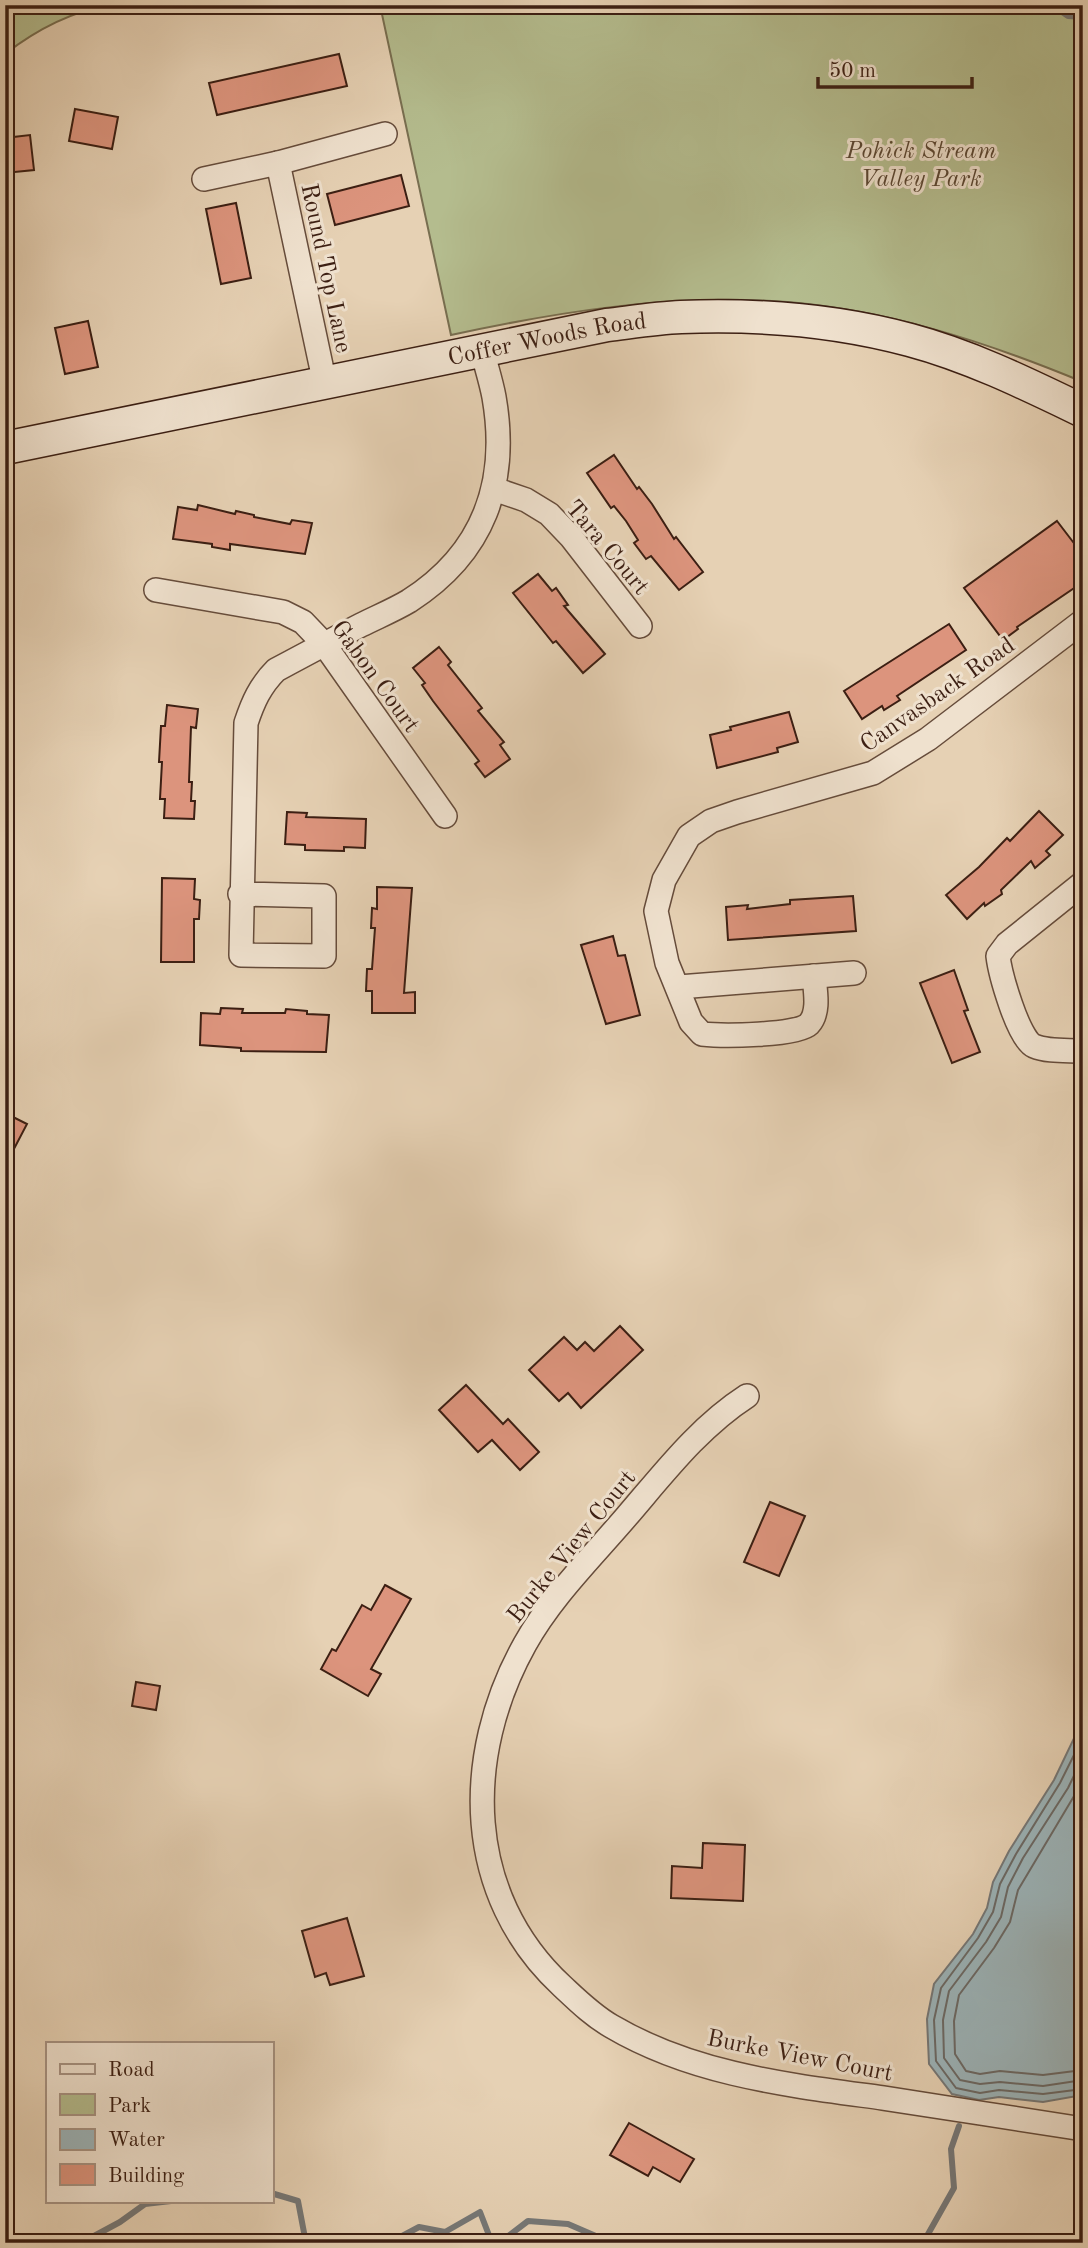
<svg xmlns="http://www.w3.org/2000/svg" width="1088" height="2248" font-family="'Old Standard TT',serif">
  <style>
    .green { fill: #b4bc8e; stroke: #786e50; stroke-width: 2 }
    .water { fill: #9cb4b9; stroke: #767877; stroke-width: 2 }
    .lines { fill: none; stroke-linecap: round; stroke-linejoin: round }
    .shore { stroke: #6c6a66; stroke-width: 2 }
    .stream { stroke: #767877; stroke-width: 6 }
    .building { fill: #dc947d; stroke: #3c1f13; stroke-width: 2 }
    .street-casing { stroke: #664c3b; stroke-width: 26 }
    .secondary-casing { stroke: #3c1f13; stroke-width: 35 }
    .street { stroke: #efe1ce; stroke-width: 23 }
    .secondary { stroke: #efe1ce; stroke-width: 32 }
    .labels { text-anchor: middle; stroke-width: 6; stroke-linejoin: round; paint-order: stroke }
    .park-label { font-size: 24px; font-style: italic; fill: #5a4632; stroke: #efe1ce }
    .street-label { font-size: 24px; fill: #3c1f13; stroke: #efe1ce }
  </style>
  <rect width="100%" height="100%" fill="#e6d1b4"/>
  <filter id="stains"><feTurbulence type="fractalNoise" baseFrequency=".00286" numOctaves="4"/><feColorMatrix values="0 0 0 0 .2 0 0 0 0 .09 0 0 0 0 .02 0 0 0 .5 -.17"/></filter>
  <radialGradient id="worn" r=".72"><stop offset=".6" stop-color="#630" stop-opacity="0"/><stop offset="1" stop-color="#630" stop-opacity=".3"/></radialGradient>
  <g class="green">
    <path d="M5 5H109C70 12 36 30 5 54Z"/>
    <path d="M380 5H1083V382C984 341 880 307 772 301 664 295 557 312 451 335Z"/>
  </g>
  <polygon class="water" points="1083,1713 1083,2095 1043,2102 999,2097 979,2100 952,2094 929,2064 927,2019 934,1984 973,1934 987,1908 993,1882 1009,1851 1054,1780 1078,1730"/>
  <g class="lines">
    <g class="shore">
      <polyline points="1083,1737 1060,1783 1016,1854 1000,1884 993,1912 978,1938 941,1988 934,2020 936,2061 956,2088 980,2093 999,2090 1043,2094 1083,2089"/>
      <polyline points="1083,1757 1068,1788 1023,1858 1008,1887 1001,1917 986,1942 949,1991 943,2020 944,2058 960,2080 980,2084 1000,2082 1043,2086 1083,2080"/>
      <polyline points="1083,1781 1018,1890 1010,1922 994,1948 959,1995 954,2021 955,2054 966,2071 980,2074 1000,2071 1043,2075 1083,2070"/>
    </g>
    <g class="stream">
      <polyline points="1052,5 1068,16 1083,17"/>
      <polyline points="271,2193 298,2201 306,2243"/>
      <polyline points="81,2243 120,2222 145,2204 171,2201"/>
      <polyline points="330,2243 341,2243"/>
      <polyline points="389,2243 419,2227 445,2232 480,2212 492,2243"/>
      <polyline points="499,2243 528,2221 568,2224 612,2243"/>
      <polyline points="923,2243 954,2188 951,2149 959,2126"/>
    </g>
  </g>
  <g class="building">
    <polygon points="339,54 347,86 217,115 209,83"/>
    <polygon points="75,109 118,117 112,149 69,141"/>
    <polygon points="30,135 34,170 5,173 5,138"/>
    <polygon points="401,175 409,206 335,225 327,194"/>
    <polygon points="236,203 251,278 221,284 206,209"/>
    <polygon points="88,321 98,367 65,374 55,328"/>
    <polygon points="614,455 637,489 639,487 652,504 674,539 676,537 703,572 679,590 651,556 646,559 634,543 638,540 626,521 614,506 611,508 587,473"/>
    <polygon points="198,505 235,514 236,511 254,515 254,517 290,524 292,520 312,523 305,554 230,544 230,550 212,547 212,544 173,539 178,507 197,510"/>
    <polygon points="1057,521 1083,555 1083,582 1017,627 1018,629 1003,640 964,588"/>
    <polygon points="538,574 552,591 556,588 568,605 564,606 605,654 583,673 556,641 553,643 513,593"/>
    <polygon points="949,624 966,650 897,696 900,700 884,710 882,706 862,719 844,691"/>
    <polygon points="439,647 451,662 448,665 482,708 478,711 504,742 500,745 510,759 485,777 475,764 479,761 433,701 422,685 425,683 413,668"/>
    <polygon points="167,705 198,709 196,728 191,727 189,782 192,782 191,801 195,801 194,819 164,818 165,799 160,799 162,762 159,762 161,726 165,726"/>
    <polygon points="789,712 798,742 777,748 778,752 717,768 710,735 731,730 730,727"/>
    <polygon points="1039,811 1063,835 1046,851 1050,855 1035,868 1031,861 1001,890 1002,894 985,906 984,903 967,919 946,895 979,867 1007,838 1010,841"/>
    <polygon points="287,812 307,813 306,817 366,819 365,848 344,847 344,851 305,850 305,845 285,844"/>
    <polygon points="162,878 195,879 194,899 200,900 199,919 194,919 194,962 161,962"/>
    <polygon points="377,887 412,888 404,993 415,992 415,1013 372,1013 372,991 366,991 367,969 372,969 375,928 371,928 372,908 377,909"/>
    <polygon points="853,896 856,931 728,940 726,907 748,905 747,909 790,904 790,900"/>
    <polygon points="613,936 618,956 625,955 640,1015 606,1024 581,945"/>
    <polygon points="954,970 968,1010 964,1011 980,1052 952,1063 920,983"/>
    <polygon points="221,1008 243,1009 242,1013 285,1013 286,1009 307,1011 307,1014 329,1015 326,1052 241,1051 241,1048 200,1045 201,1013 220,1014"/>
    <polygon points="5,1113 27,1124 5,1166"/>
    <polygon points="620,1326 643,1350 581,1408 568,1393 559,1401 529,1370 564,1337 577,1350 585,1342 594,1351"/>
    <polygon points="466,1385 503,1424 508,1419 539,1452 520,1470 492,1440 478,1452 439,1410"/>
    <polygon points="770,1502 805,1516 779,1576 744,1562"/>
    <polygon points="385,1585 411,1599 371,1669 381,1674 368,1696 321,1669 332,1649 336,1651 362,1605 371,1610"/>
    <polygon points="136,1682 160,1686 156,1710 132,1706"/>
    <polygon points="703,1843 745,1845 743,1901 671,1898 672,1866 702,1868"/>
    <polygon points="347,1918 364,1976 330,1985 326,1973 315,1977 302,1931"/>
    <polygon points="629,2123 694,2159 680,2182 653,2167 648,2176 610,2155"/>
  </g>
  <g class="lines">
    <g class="street-casing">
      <g id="street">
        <polyline points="278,163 325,384"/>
        <polyline points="204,179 278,163 385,134"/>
        <polyline points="494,489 526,500 549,514 571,537 640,626"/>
        <polyline points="156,590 283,612 303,622 324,644 445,816"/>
        <path d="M1083 883 1007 944 998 956C1000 973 1018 1039 1034 1046 1048 1052 1067 1050 1083 1051"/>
        <path d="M240 894 324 896V956L241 955 246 723C253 702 260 686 276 670 304 655 332 640 361 625 377 617 394 610 409 601 484 553 509 483 494 397 491 381 486 366 482 350"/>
        <path d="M814 976C815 990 820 1012 809 1024 797 1036 721 1036 702 1034L691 1022 667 963 656 911 664 880 689 836 711 821 737 812 873 773 928 739 1083 621"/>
        <polyline points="679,987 854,973"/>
        <path d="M747 1396C699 1427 664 1473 627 1516 592 1557 551 1597 525 1644 462 1757 464 1895 562 1986 577 2000 592 2015 611 2026 694 2075 789 2085 883 2098 950 2108 1016 2119 1083 2129"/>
      </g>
    </g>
    <g class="secondary-casing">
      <g id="secondary">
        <path id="s1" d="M5 448 607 325C632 322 657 318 681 317 758 314 836 320 910 340 970 356 1027 384 1083 411"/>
      </g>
    </g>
    <use href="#street" class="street"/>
    <use href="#secondary" class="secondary"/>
  </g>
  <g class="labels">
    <g class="park-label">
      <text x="921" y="158">Pohick Stream<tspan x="921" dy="28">Valley Park</tspan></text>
    </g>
    <g class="street-label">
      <text transform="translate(327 268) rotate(78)" y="8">Round Top Lane</text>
      <text dy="8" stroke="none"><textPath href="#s1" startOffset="553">Coffer Woods Road</textPath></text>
      <text transform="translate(608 547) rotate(50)" y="8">Tara Court</text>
      <text transform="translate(376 676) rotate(54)" y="8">Gabon Court</text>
      <text transform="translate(937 694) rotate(-35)" y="8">Canvasback Road</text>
      <text transform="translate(571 1546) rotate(-51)" y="8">Burke View Court</text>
      <text transform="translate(800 2055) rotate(11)" y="8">Burke View Court</text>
    </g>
  </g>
  <rect width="1088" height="2248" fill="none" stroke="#e6d1b4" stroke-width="28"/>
  <rect x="7" y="7" width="1074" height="2234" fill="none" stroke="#3c1f13" stroke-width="3.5"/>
  <rect x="14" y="14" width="1060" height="2220" fill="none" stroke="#3c1f13" stroke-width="2"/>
  <rect x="46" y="2042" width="228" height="161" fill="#efe1ce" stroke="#a79383" stroke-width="2"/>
  <rect x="60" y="2064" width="35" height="10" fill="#efe1ce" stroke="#a79383" stroke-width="2"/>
  <text x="108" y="2076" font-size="21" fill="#3c1f13">Road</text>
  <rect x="60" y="2094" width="35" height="21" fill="#b4bc8e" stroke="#a79383" stroke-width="2"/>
  <text x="108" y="2112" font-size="21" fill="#3c1f13">Park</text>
  <rect x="60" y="2129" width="35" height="21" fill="#9cb4b9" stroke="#a79383" stroke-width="2"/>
  <text x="108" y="2146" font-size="21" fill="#3c1f13">Water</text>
  <rect x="60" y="2164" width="35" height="21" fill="#dc947d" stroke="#a79383" stroke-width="2"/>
  <text x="108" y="2182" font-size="21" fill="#3c1f13">Building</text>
  <path d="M818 77v10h154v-10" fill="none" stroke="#3c1f13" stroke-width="3.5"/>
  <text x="829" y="77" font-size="21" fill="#3c1f13" stroke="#efe1ce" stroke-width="5" paint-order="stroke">50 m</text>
  <rect width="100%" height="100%" filter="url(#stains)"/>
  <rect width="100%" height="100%" fill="url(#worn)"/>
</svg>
